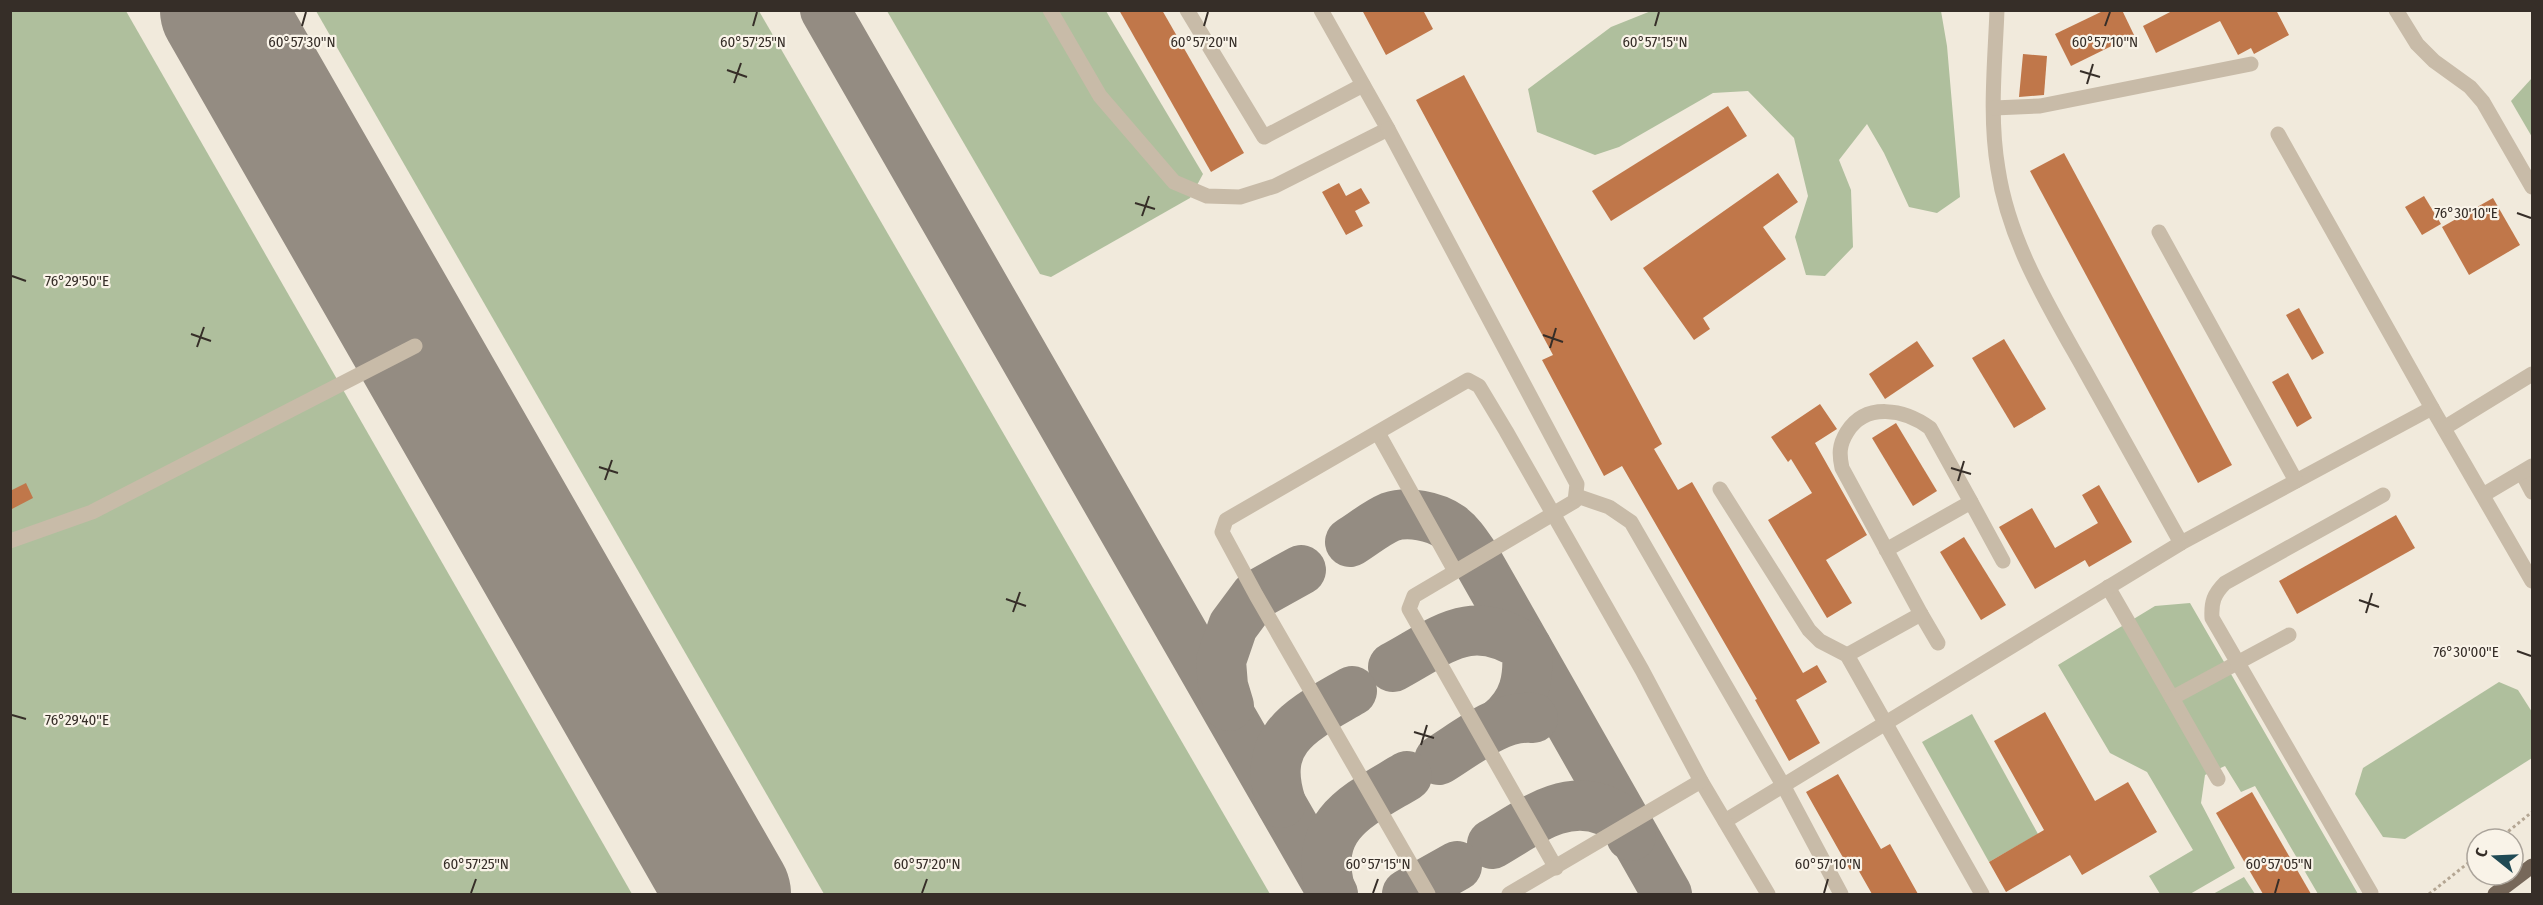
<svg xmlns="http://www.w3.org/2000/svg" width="2543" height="905" font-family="'Fira Sans Condensed',sans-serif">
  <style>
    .green { fill: #afbf9d }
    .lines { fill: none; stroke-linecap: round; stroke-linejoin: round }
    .taxiway { stroke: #948c82; stroke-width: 50 }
    .runway { stroke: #948c82; stroke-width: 124 }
    .building { fill: #c0774a }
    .path { stroke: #b4a693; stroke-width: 3; stroke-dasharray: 3 3; stroke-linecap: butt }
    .minor { stroke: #c8bba8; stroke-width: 15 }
    .major { stroke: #77685a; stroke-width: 15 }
    .ticks { fill: none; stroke: #362e28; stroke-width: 2 }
    .ticks-label { font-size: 15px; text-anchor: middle; fill: #362e28; stroke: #f9f3e8; stroke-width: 4.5; stroke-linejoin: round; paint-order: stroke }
  </style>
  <rect width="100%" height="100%" fill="#f1eadc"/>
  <g class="green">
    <polygon points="10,11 126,11 632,894 11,894"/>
    <polygon points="316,11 759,11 1270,894 824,894"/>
    <polygon points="887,11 1106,11 1203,174 1190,198 1051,277 1040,274"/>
    <polygon points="1651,11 1941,11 1947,46 1960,197 1937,213 1909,207 1884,153 1867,124 1839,160 1851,190 1853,247 1825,276 1806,275 1795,237 1808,196 1794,138 1748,91 1713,93 1619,147 1595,155 1537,132 1528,89 1611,27"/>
    <polygon points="2532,78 2532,137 2511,101"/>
    <polygon points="2190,603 2358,894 2318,894 2255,786 2241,792 2225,766 2205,775 2201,803 2235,868 2190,894 2160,894 2149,876 2193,850 2147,772 2110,753 2058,665 2155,606"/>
    <polygon points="2499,682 2518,690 2532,712 2532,758 2405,839 2383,837 2355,794 2363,768"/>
    <polygon points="1972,714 2038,834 1989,862 1922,742"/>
    <polygon points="2244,877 2255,894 2213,894"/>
  </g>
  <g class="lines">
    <g class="taxiway">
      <polyline points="825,10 1333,894"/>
      <path d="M1350 542C1363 534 1376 523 1390 517 1408 511 1435 516 1450 527 1461 535 1469 549 1477 560L1667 894"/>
      <path d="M1393 667C1443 640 1471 611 1527 648 1529 679 1525 702 1500 723"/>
      <polyline points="1229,706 1223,686 1221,661 1233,626 1256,595 1301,570"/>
      <path d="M1439 760C1467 743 1499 715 1533 718"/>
      <path d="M1281 803C1260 737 1304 719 1352 691"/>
      <path d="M1492 844C1527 824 1564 793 1606 811 1619 817 1627 823 1631 836"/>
      <path d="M1330 889C1313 823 1359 805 1407 776"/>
      <polyline points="1407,894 1457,866"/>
    </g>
    <polyline class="runway" points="222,10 729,894"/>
  </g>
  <g class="building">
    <polygon points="1119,10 1162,10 1244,153 1211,172"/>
    <polygon points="1362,10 1423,10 1433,29 1386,55"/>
    <polygon points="2105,10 2122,10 2134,35 2071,66 2055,34"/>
    <polygon points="2174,10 2276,10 2289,35 2254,54 2251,48 2238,55 2220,21 2156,53 2143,26"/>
    <polygon points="2023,54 2047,56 2044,95 2019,97"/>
    <polygon points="1464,75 1662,444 1654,449 1678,490 1692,482 1803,673 1817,665 1827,682 1796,700 1820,743 1789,761 1755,700 1757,699 1622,466 1604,476 1542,360 1553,355 1416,100"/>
    <polygon points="1728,106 1747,136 1611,221 1592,191"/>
    <polygon points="2064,153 2232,465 2198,483 2030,171"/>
    <polygon points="1778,173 1798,202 1763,227 1786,259 1703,318 1710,329 1694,340 1643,268"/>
    <polygon points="1339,183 1346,196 1361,188 1370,203 1355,211 1363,226 1346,235 1322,192"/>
    <polygon points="2424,196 2441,224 2422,235 2405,207"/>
    <polygon points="2493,198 2520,245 2469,275 2442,227"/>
    <polygon points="2299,308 2324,353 2312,360 2286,315"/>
    <polygon points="2004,339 2046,409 2014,428 1972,358"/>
    <polygon points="1917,341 1934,366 1885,399 1869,374"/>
    <polygon points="2288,373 2312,418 2297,427 2272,382"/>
    <polygon points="1820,404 1837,429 1815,443 1867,535 1826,560 1852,603 1827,618 1768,520 1812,493 1791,459 1788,462 1771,437"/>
    <polygon points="1896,423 1937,491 1913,506 1872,438"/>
    <polygon points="26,483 33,498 10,510 10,491"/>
    <polygon points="2099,485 2132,542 2089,567 2085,560 2035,589 1999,527 2032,508 2055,548 2098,523 2082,495"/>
    <polygon points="2396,515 2415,548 2297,614 2279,581"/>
    <polygon points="1964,537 2006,605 1981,620 1940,552"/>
    <polygon points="2045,712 2095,801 2128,782 2157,832 2082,875 2070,855 2006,892 1989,862 2044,830 1994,741"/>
    <polygon points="1838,774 1881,849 1890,844 1918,894 1872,894 1856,866 1850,870 1806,792"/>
    <polygon points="2252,792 2311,894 2263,894 2216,813"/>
  </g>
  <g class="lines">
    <g class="path">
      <polyline points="2499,839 2532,812"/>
      <polyline points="2429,894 2477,856"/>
    </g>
    <g class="minor">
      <polyline points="1050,10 1100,96 1174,182 1207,196 1240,197 1275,186 1388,129 1321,10"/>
      <polyline points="1187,10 1264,137 1363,85"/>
      <path d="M1997 10C1995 63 1989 117 1998 169 2009 242 2048 305 2084 369 2116 427 2149 485 2181 543L2432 408 2532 581"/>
      <polyline points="2396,10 2417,44 2434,61 2470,87 2483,102 2532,187"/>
      <polyline points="1994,108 2040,106 2251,64"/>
      <polyline points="1388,129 1577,484 1575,501 1414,596 1409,609 1556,868"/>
      <polyline points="2278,134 2432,408"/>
      <polyline points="2159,232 2296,481"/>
      <polyline points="2444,428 2532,374"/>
      <polyline points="1378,433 1455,571"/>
      <polyline points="2522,473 2532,492"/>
      <polyline points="1720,489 1809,630 1820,641 1847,655 1982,894"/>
      <polyline points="2483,495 2532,466"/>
      <polyline points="1577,496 1609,507 1631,522 1783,785 1841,894"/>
      <polyline points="1971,502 2003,561"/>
      <polyline points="10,541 92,512 415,346"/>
      <polyline points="2108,587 2172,698 2289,635"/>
      <polyline points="1921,614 1938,643"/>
      <path d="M1847 655 1921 614 1842 468C1839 454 1839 445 1847 432 1866 402 1904 409 1930 428L1971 502 1886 550"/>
      <polyline points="2172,698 2218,779"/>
      <polyline points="1725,821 2181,543"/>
      <path d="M2371 893 2212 618C2211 602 2214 594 2225 583L2383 495"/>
      <polyline points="1428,894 1256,595 1222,532 1226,520 1468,380 1479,386 1506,431 1642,670 1701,781 1768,894"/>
      <polyline points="1509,894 1701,781"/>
    </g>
    <polyline class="major" points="2495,894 2532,866"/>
  </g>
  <path class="ticks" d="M302 26 306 12M753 26 757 12M1204 26 1208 12M1655 26 1659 12M2105 26 2110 12M727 70 747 77M2080 71 2100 77M734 83 741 63M2087 84 2093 64M1135 203 1155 209M2517 213 2531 218M1142 216 1149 196M12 276 26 281M191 334 211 341M1543 335 1563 342M197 347 204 327M1550 348 1556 328M599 467 618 473M1951 468 1971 474M605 480 612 460M1958 481 1964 461M1006 599 1026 606M2359 600 2379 607M1013 612 1020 592M2366 613 2372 593M2517 651 2531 656M12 715 26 719M1414 732 1434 738M1421 745 1427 725M471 893 476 879M922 893 927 879M1373 893 1378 879M1824 893 1828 879M2275 893 2279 879"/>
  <g class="ticks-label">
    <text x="302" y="47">60°57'30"N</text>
    <text x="753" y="47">60°57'25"N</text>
    <text x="1204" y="47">60°57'20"N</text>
    <text x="1655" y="47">60°57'15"N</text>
    <text x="2105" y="47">60°57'10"N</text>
    <text x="2466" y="218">76°30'10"E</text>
    <text x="77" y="286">76°29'50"E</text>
    <text x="2466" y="657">76°30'00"E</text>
    <text x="77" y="725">76°29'40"E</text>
    <text x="2279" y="869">60°57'05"N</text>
    <text x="476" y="869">60°57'25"N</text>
    <text x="927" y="869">60°57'20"N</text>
    <text x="1378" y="869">60°57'15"N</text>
    <text x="1828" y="869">60°57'10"N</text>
  </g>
  <rect width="2543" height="905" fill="none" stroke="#362e28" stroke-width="24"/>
  <g transform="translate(2495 857) rotate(288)"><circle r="28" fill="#f9f3e8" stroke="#aba49b" stroke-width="1.5"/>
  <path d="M0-4.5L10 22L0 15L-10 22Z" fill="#204a55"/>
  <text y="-9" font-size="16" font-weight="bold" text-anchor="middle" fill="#362e28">С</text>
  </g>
</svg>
